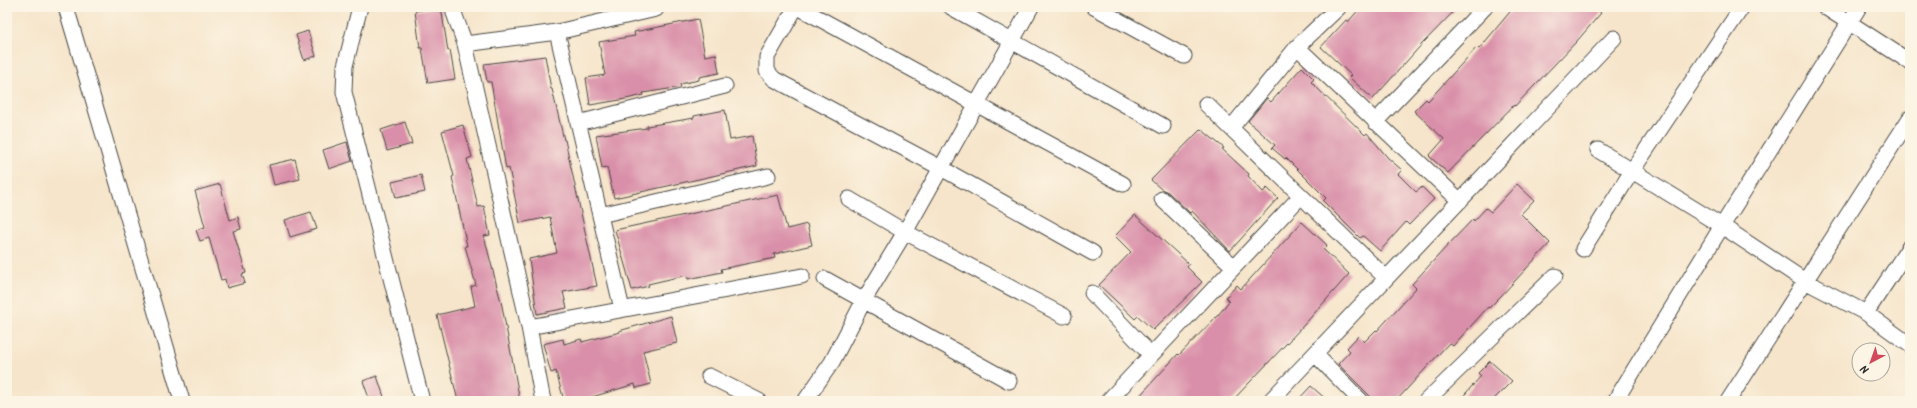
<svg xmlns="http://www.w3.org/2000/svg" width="1917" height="408" viewBox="0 0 1917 408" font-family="Kalam,sans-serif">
<rect width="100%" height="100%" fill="#fcf5e5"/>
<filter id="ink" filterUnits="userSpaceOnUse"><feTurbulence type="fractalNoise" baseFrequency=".025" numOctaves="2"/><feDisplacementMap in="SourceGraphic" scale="8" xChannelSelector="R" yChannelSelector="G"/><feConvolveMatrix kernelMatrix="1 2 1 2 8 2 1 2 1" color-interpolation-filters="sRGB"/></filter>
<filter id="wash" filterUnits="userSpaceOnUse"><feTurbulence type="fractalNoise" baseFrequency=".012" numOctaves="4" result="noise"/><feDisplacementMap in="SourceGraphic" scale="16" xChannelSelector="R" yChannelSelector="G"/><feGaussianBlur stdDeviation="0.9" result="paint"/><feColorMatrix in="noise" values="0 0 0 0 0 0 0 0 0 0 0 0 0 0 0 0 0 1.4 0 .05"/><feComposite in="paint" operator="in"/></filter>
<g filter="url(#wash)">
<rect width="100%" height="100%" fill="#f6e5cb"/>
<g id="blocks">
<path fill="#d98fa9" d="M441,7L448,51L450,50L455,79L428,83L422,48H420L415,11Z
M1361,7H1458L1423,43L1373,99L1349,77L1351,75L1321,47L1346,20L1348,22Z
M1514,7H1594L1601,13L1577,41L1515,106L1514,105L1448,173L1429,156L1444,139L1414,111L1426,99L1428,101L1477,47L1479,49Z
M698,19L705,56L716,54L719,73L699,77V80L680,84L681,87L643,93L644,95L626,99L590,105L586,78L605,75L599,42L635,36L634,32Z
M308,31L316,56L304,60L296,35Z
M545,56L551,89H552L564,140H565L597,286L563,292L567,308L537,314L529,259L557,253L550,217L520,223L509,168L506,169L503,152L491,82H487L484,64Z
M1302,67L1314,79L1311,82L1365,135L1367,133L1388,158L1402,170L1398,174L1416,192L1422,187L1434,199L1409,225L1406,222L1380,251L1363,236L1360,238L1323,201L1326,198L1286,158L1285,159L1272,148L1275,145L1248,121L1267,98L1271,102Z
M725,110L730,140L752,136L757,166L614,198L607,167L602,168L596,135L647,128V126L694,118V116Z
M405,122L412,144L387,151L381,130Z
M463,125L472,157L467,159L478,207L484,206L490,235L484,236L502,306L520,401H458L437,315L475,306L471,287L476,285L465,246H467L452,177L454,176L442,131Z
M1201,129L1224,148L1222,149L1249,174L1248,176L1263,192L1267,188L1278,198L1230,251L1192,211L1190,213L1168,192L1161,189L1151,180Z
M347,142L352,161L329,169L323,150Z
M295,159L300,179L274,185L269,165Z
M421,175L425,192L396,198L392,182Z
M220,184L230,220L238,217L241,229L233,231L246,273L242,274L245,283L227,288L225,279L221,280L209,238L200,241L196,230L205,227L195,191Z
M1517,184L1534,200L1521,214L1550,243L1501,296L1489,308L1488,307L1453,346L1449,343L1396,401H1375L1338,364L1350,351L1347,348L1358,336L1364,342L1376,330L1377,331L1416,288L1412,284L1449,244L1473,219L1474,221L1486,208L1491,212Z
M778,195L787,229L807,224L812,245L774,254L775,258L721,269L722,272L688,279L687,275L648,284L649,286L632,290L615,230Z
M311,212L317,229L290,237L285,220Z
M1135,215L1189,264L1187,267L1202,282L1153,330L1138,316L1135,319L1099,285L1131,252L1115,236Z
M1302,222L1327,245L1323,249L1349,274L1304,325L1232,401H1135L1178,354L1179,355L1219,314L1229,301L1226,297L1237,285L1241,289Z
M671,316L677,343L643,351L651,384L636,388L635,384L579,401H564L556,371L551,373L543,344L563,339L564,344L581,339L582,342L620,332L619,331Z
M1490,361L1512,381L1492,401H1459L1481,376L1478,373Z
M377,376L384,397L370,401L363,381Z
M1311,386L1328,401H1297Z"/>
</g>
</g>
<g filter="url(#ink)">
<use href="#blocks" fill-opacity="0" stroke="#494743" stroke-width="1"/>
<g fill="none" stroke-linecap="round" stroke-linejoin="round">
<defs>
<path id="street" d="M66,7L182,401
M360,7L345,66L344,92L422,401
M796,7L767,57V71L774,79L941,168L1093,253
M798,7L1123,184
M951,7L1163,126
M1094,7L1184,56
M1825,7L1910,62
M454,13L465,44L529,327L543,401
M557,32L622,309
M465,44L557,32L656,9
M1297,47L1460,201
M1206,104L1386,278
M1375,122L1485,7
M578,123L725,86
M1231,128L1297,47L1339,7
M1598,150L1722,226L1805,281L1866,313L1910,345
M849,199L905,232L1064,316
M1162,199L1234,267
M600,215L768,176
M1583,249L1632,171L1742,7
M825,279L1009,381
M1092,293L1151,355
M1866,313L1910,246
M529,327L802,276
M1315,354L1361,401
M709,376L759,401
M805,401L832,362L864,300L905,232L1031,7
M1108,401L1301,196
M1270,401L1614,38
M1426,401L1555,276
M1615,401L1722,226L1859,7
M1728,401L1910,118"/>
</defs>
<use href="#street" stroke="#494743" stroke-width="17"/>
<use href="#street" stroke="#fff" stroke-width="15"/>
</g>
</g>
<rect width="1917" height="408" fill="none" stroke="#fcf5e5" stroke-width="24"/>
<g transform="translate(1871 362) rotate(221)"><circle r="19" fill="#fcf5e5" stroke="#a8a49b"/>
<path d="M0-3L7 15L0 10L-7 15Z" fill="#d1495b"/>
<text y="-6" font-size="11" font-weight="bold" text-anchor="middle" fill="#2b2b2b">N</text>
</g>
</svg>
